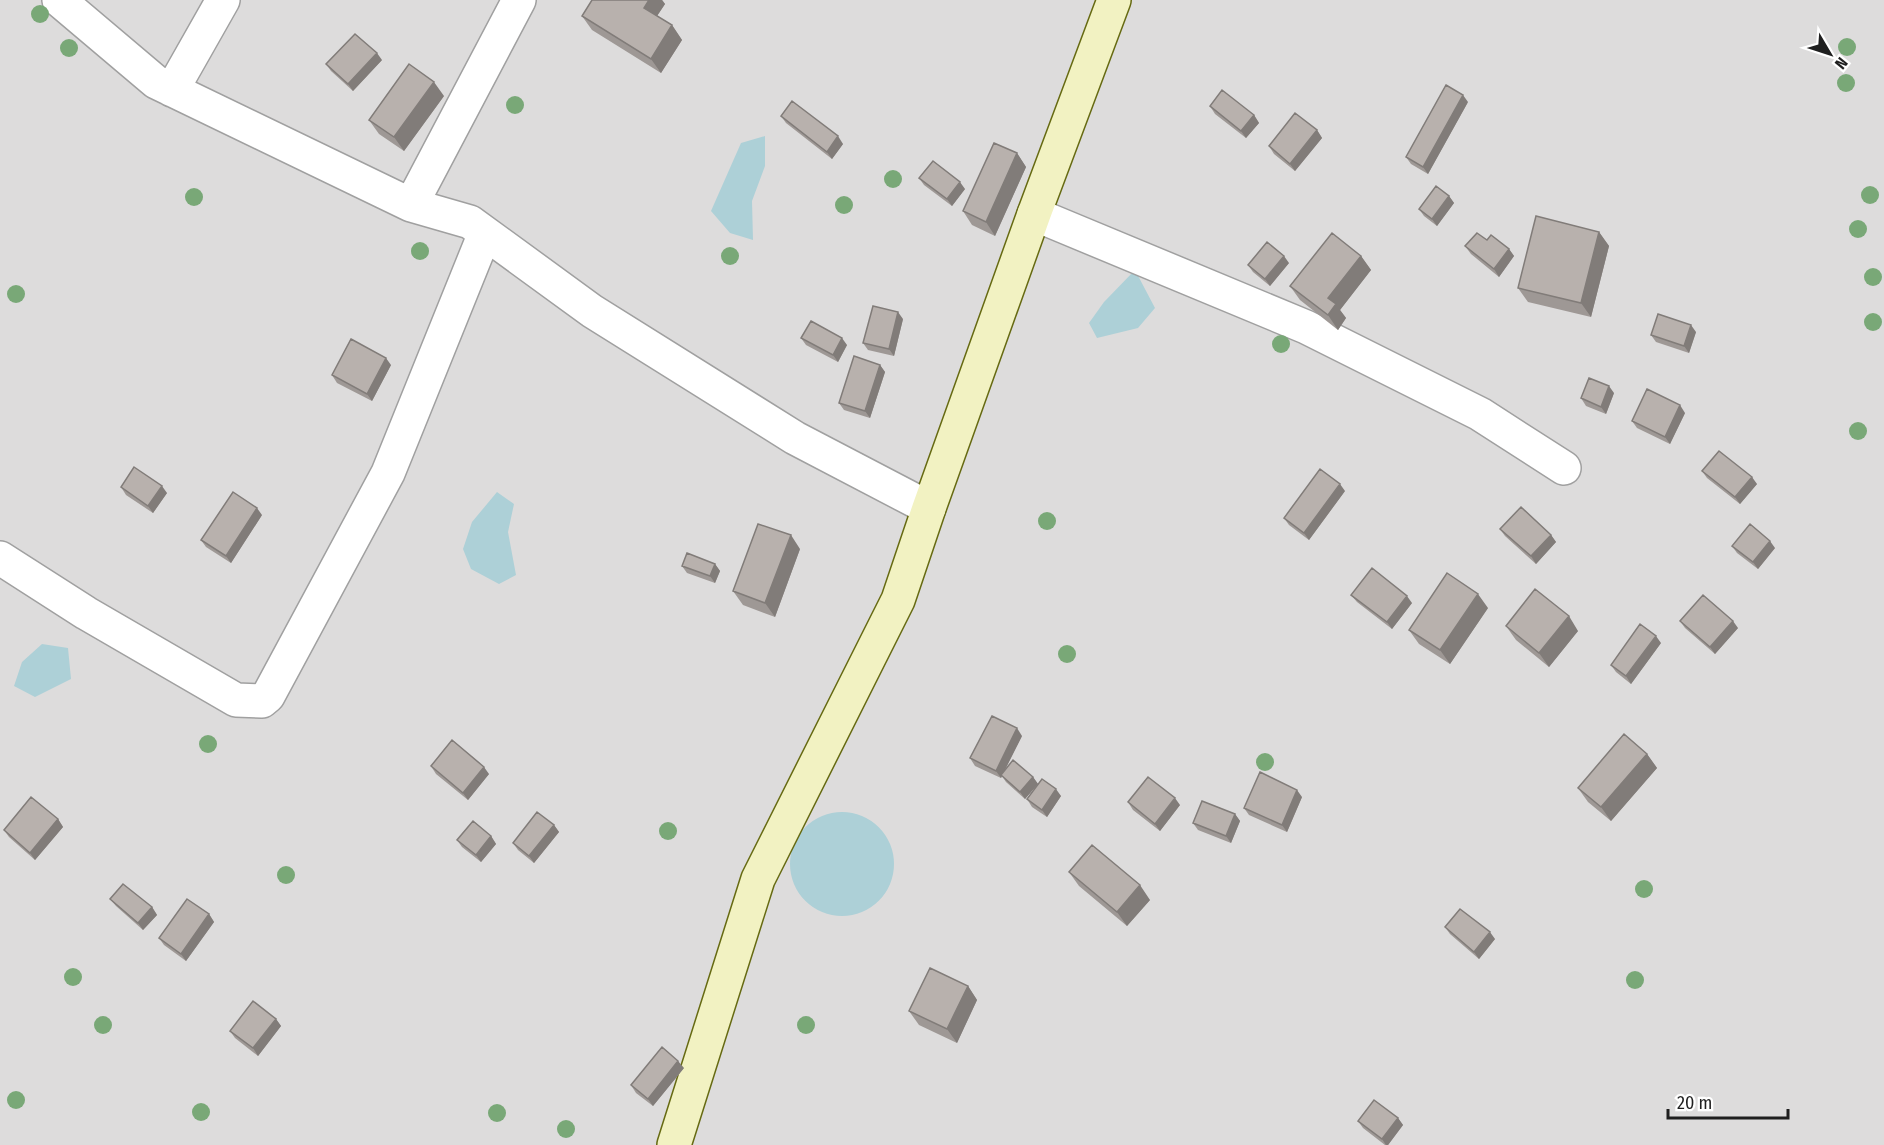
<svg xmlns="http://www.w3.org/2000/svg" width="1884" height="1145" viewBox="0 0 1884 1145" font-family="'Fira Sans Condensed',sans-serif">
<rect width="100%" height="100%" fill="#efece7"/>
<path fill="#dddcdc" d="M0,0H1884V1145H0Z"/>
<path fill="#add0d7" d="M765,136V166L752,201L753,240L730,233L711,211L741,143Z
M1135,270L1155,308L1138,328L1097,338L1089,323L1104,302Z
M497,492L514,504L508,532L516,575L499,584L471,569L463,549L472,522Z
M42,644L68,648L71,679L35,697L14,686L22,662Z
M790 864a52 52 0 1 1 104 0a52 52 0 1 1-104 0Z"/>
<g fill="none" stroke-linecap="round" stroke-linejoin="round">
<defs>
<path id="street" d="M59,0L156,82L411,205L470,222L592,311L795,438L929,508
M172,90L223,0
M411,205L519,0
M1034,214L1306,327L1480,414L1564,468
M0,558L86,613L236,700L262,701L268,696L388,473L485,233"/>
<path id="secondary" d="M674,1145L758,879L898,600L929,508L1034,214L1114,0"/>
</defs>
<use href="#street" stroke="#a0a0a0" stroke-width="36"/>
<use href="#secondary" stroke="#666a12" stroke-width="36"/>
<use href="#street" stroke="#fff" stroke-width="33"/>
<use href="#secondary" stroke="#f2f2c2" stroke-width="33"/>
</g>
<g fill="#79a877">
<circle cx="40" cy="14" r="9"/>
<circle cx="1847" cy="47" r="9"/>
<circle cx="69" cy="48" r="9"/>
<circle cx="1846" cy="83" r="9"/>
<circle cx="515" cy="105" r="9"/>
<circle cx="893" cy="179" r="9"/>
<circle cx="1870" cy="195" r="9"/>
<circle cx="194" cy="197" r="9"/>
<circle cx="844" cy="205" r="9"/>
<circle cx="1858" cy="229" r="9"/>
<circle cx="420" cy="251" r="9"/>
<circle cx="730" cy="256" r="9"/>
<circle cx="1873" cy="277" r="9"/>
<circle cx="16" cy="294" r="9"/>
<circle cx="1873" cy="322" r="9"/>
<circle cx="1281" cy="344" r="9"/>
<circle cx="1858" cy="431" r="9"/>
<circle cx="1047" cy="521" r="9"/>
<circle cx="1067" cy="654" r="9"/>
<circle cx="208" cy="744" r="9"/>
<circle cx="1265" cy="762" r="9"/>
<circle cx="668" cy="831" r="9"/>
<circle cx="286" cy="875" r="9"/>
<circle cx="1644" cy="889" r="9"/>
<circle cx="73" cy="977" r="9"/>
<circle cx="1635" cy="980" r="9"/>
<circle cx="103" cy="1025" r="9"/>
<circle cx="806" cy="1025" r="9"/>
<circle cx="16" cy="1100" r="9"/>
<circle cx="201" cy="1112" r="9"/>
<circle cx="497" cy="1113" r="9"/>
<circle cx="566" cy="1129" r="9"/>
</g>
<path fill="#9e9895" d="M592,0H662L665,4L657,16L672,25L682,40L661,73L592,30L582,16Z
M382,60L353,91L331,71L326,64Z
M444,96L404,151L379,134L369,120Z
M1468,102L1428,174L1411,164L1406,157Z
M1210,106L1254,115L1259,123L1246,138L1215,114Z
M781,116L843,144L832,159L786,123Z
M1317,130L1322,138L1295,171L1274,154L1269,146Z
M1017,153L1026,167L995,236L972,225L963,211Z
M919,178L965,189L952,206L924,185Z
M1449,196L1454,203L1437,226L1424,216L1419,209Z
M1599,232L1609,246L1591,317L1528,302L1518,288Z
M1487,240L1509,249L1514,256L1499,277L1471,254L1465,246Z
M1361,256L1371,270L1340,310L1346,318L1338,330L1300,300L1290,286Z
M1289,263L1270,286L1253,272L1248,265Z
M903,319L894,356L868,350L863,343Z
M1696,332L1689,353L1656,342L1651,335Z
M801,338L847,345L838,362L806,345Z
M391,365L372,401L337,383L332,375Z
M880,365L885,372L870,418L844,410L839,403Z
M1614,393L1606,414L1586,406L1581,398Z
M1685,413L1670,444L1637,428L1632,421Z
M1702,471L1757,484L1740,504L1707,478Z
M121,487L167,493L153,513L126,495Z
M1345,491L1309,540L1289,525L1284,518Z
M262,515L231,563L206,547L201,540Z
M1500,529L1551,535L1556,542L1536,564L1505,536Z
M1732,546L1775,548L1758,569L1737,553Z
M800,549L775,617L743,605L733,591Z
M715,564L720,571L715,583L687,573L682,566Z
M1351,595L1412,603L1392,629L1357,602Z
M1488,608L1450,664L1419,644L1409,630Z
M1680,621L1738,628L1715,654L1685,628Z
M1506,626L1578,631L1549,667L1516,640Z
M1661,643L1631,684L1616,672L1611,665Z
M1022,736L1004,771L1033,777L1038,784L1061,796L1047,817L1032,807L1027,799L1036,786L1025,799L1006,782L1002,776L1001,778L975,766L970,758Z
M1647,754L1657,768L1611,821L1588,802L1578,788Z
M431,766L489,774L468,800L436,774Z
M1302,797L1287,832L1249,815L1244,808Z
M1128,802L1180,805L1160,831L1133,810Z
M1235,814L1240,821L1231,843L1198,830L1193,823Z
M58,819L63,827L35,860L9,837L4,830Z
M554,825L559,832L534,863L518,850L513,843Z
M491,836L496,844L481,862L462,847L457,840Z
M1069,872L1150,900L1127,926L1079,886Z
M110,899L152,907L157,915L143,930L116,906Z
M209,914L214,922L186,961L164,945L159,938Z
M1445,927L1495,939L1479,959L1450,934Z
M968,986L977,1000L957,1043L919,1025L909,1011Z
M276,1019L281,1026L258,1056L235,1038L230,1031Z
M684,1068L653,1106L636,1093L631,1085Z
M1398,1118L1403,1125L1388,1145H1385L1363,1128L1358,1121Z"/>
<path fill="#817c79" d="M649,0H662L665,4L653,22L644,8Z
M672,25L682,40L661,73L651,59Z
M377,53L382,60L353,91L348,84Z
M434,82L444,96L404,151L394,137Z
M1463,95L1468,102L1428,174L1423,167Z
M1254,115L1259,123L1246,138L1241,131Z
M1317,130L1322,138L1295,171L1290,164Z
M838,136L843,144L832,159L827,152Z
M1017,153L1026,167L995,236L986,222Z
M960,182L965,189L952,206L947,199Z
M1449,196L1454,203L1437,226L1432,219Z
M1599,232L1609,246L1591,317L1581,303Z
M1509,249L1514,256L1499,277L1494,269Z
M1284,256L1289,263L1270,286L1265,279Z
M1361,256L1371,270L1340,310L1346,318L1338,330L1328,315V298Z
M898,312L903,319L894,356L889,349Z
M1691,325L1696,332L1689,353L1684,346Z
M842,338L847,345L838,362L833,355Z
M386,358L391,365L372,401L367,394Z
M880,365L885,372L870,418L865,411Z
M1609,386L1614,393L1606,414L1601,407Z
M1680,405L1685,413L1670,444L1665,437Z
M1752,477L1757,484L1740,504L1735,497Z
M1340,484L1345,491L1309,540L1304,533Z
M162,486L167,493L153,513L148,506Z
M257,508L262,515L231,563L226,556Z
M791,535L800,549L775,617L765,603Z
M1551,535L1556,542L1536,564L1531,556Z
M1770,541L1775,548L1758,569L1753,562Z
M715,564L720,571L715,583L710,576Z
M1478,594L1488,608L1450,664L1440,650Z
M1407,596L1412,603L1392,629L1387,622Z
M1569,616L1578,631L1549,667L1539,653Z
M1733,621L1738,628L1715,654L1710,647Z
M1656,636L1661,643L1631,684L1626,676Z
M1017,728L1022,736L1001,778L996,771Z
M1647,754L1657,768L1611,821L1601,807Z
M484,767L489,774L468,800L463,793Z
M1033,777L1038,784L1025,799L1020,792Z
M1056,789L1061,796L1047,817L1042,810Z
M1297,790L1302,797L1287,832L1282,825Z
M1175,798L1180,805L1160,831L1155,824Z
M1235,814L1240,821L1231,843L1226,836Z
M58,819L63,827L35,860L30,853Z
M554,825L559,832L534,863L529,856Z
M491,836L496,844L481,862L476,855Z
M1140,885L1150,900L1127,926L1117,912Z
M152,907L157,915L143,930L138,923Z
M209,914L214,922L186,961L181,954Z
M1490,932L1495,939L1479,959L1474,952Z
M968,986L977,1000L957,1043L947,1029Z
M276,1019L281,1026L258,1056L253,1048Z
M678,1061L684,1068L653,1106L648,1099Z
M1398,1118L1403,1125L1388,1145H1386L1382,1139Z"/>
<path fill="#b8b1ad" stroke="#817c79" stroke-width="1.5" d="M592,0H649L644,8L672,25L651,59L582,16Z
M355,34L377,53L348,84L326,64Z
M409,64L434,82L394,137L369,120Z
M1446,85L1463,95L1423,167L1406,157Z
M1222,90L1254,115L1241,131L1210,106Z
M792,101L838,136L827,152L781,116Z
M1295,113L1317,130L1290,164L1269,146Z
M994,143L1017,153L986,222L963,211Z
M933,161L960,182L947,199L919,178Z
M1436,186L1449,196L1432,219L1419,209Z
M1536,216L1599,232L1581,303L1518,288Z
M1332,233L1361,256L1328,298L1336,304L1328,315L1290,286Z
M1477,233L1487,240L1491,235L1509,249L1494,269L1465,246Z
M1267,242L1284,256L1265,279L1248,265Z
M873,306L898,312L889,349L863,343Z
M1658,314L1691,325L1684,346L1651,335Z
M811,321L842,338L833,355L801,338Z
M351,339L386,358L367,394L332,375Z
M854,356L880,365L865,411L839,403Z
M1589,378L1609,386L1601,407L1581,398Z
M1647,389L1680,405L1665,437L1632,421Z
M1719,451L1752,477L1735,497L1702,471Z
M134,467L162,486L148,506L121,487Z
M1320,469L1340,484L1304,533L1284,518Z
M233,492L257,508L226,556L201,540Z
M1521,507L1551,535L1531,556L1500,529Z
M758,524L791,535L765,603L733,591Z
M1750,524L1770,541L1753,562L1732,546Z
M687,553L715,564L710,576L682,566Z
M1372,568L1407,596L1387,622L1351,595Z
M1447,573L1478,594L1440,650L1409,630Z
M1535,589L1569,616L1539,653L1506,626Z
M1703,595L1733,621L1710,647L1680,621Z
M1640,624L1656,636L1626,676L1611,665Z
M992,716L1017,728L996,771L970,758Z
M1624,734L1647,754L1601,807L1578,788Z
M452,740L484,767L463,793L431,766Z
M1013,760L1033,777L1020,792L1001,775Z
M1260,772L1297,790L1282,825L1244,808Z
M1148,777L1175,798L1155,824L1128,802Z
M1042,779L1056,789L1042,810L1027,799Z
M31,797L58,819L30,853L4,830Z
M1202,801L1235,814L1226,836L1193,823Z
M537,812L554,825L529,856L513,843Z
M473,821L491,836L476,855L457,840Z
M1092,845L1140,885L1117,912L1069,872Z
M123,884L152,907L138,923L110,899Z
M187,899L209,914L181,954L159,938Z
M1460,909L1490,932L1474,952L1445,927Z
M930,968L968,986L947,1029L909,1011Z
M253,1001L276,1019L253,1048L230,1031Z
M662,1047L678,1061L648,1099L631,1085Z
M1374,1100L1398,1118L1382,1139L1358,1121Z"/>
<g transform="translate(1830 54) rotate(129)" stroke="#ffffff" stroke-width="4.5" paint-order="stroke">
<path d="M0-4.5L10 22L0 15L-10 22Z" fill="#1f1f1f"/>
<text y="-9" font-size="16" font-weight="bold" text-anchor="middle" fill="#1f1f1f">N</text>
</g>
<path d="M1668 1109v9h120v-9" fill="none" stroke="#1f1f1f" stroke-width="3"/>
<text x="1677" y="1109" font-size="18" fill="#1f1f1f" stroke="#ffffff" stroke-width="4.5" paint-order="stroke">20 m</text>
</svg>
